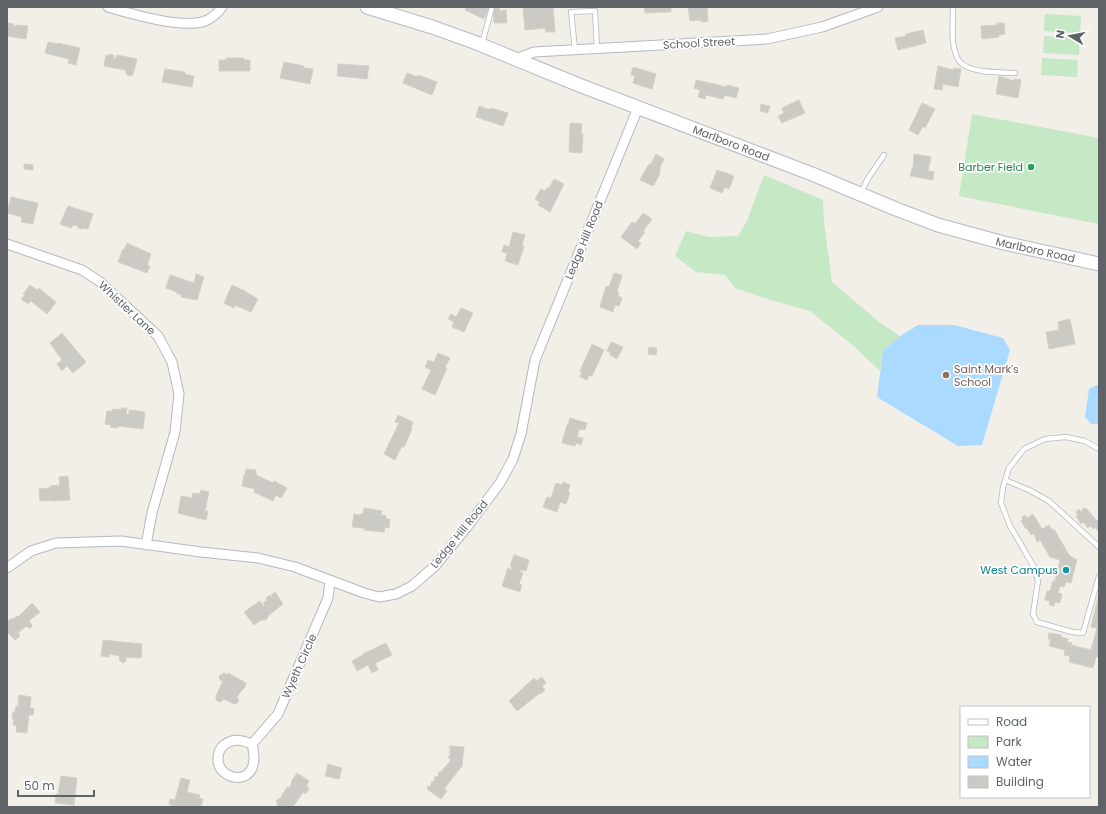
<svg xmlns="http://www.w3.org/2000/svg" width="1106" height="814" viewBox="0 0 1106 814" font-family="Poppins,sans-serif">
<rect width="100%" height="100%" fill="#f1efe8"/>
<path fill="#c5e8c5" d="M1045,14L1081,16L1080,33L1044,31Z
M1044,36L1080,38L1079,55L1043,53Z
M1042,58L1078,60L1077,77L1041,75Z
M972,114L1099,138V224L959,196Z
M764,175L823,200L824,223L832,282L879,322L900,336L883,351L880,371L855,347L810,311L774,301L735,288L725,275L696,272L675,256L686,231L709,237L738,236L747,221Z"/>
<path fill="#aadaff" d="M918,325H954L1003,338L1010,350L982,445L958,446L877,397L883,351L900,336Z
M1097,385H1099V424H1091L1085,417L1089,389Z"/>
<path fill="#cccac5" stroke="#d6d1c6" d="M466,7H489L484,19L465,10Z
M523,7H553L555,32H546L545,28L525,30Z
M644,7H671V12L645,13Z
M688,7H707L708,21L701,22V20L690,21Z
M493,8H499L500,11L506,10L507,23H494Z
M7,23L14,24L13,26H16V25L28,26L26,39L7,36Z
M997,23H1004L1005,34L999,35V37L982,39L981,26L997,25Z
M923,30L926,43L898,50L895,38L906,36V34Z
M48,42L58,44V43L80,48L76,65L68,63L69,59L45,53Z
M109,54L114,55V58H116L117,55L137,59L133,75L129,76L126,74V70L104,66L106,55L109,56Z
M226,58H244V60H250V71H219V60H226Z
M284,62L304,66L303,68L313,69L310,84L280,78Z
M338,64L369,66L367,79L337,76Z
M938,66L953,70L954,68L961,69L958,87L943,84L942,90L934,89Z
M633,67L656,74L652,89L633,83L635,76L631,75Z
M165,69L185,72V74L194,76L192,87L162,82Z
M407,73L417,77L418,75L437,82L432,95L403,83Z
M999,76L1014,81V79L1021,80L1018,98L996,94Z
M696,80L727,87V85L739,88L736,98L724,95L723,99L706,95L705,99L698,97L700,90L694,88Z
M799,100L805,113L782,123L778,116L784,113L782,108Z
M922,103L935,109L925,128L923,126L918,135L909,130Z
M761,104L770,106L768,113L760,111Z
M479,106L490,110L491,108L508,113L503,126L476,117Z
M570,123L582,124L581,134H583L582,153L569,152Z
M656,154L664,159L659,169H661L659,173L660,174L653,186L640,180L649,164L650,165Z
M914,154L931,157L928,171L934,172L933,180L910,176L912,168H913Z
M24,164L33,165V170L24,169Z
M717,170L734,176L729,189L725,187L722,193L710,188Z
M554,179L564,184L550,212L538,205L540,202L535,199L541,189L545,191L548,187L549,188Z
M11,197L38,203L33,224L21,222L22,217L7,213Z
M68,206L93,214L88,229L83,228L82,229L78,228V226L73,225L71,228L60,224Z
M643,213L652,219L643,231L645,232L638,241L641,243L637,249L621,237L632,222L635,224Z
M513,232L525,235L522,245L524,246L518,265L505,261L507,253L502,252L504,245L509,247Z
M127,243L151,254L147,265L150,266L147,273L118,262L123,249L124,250Z
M614,273L622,275L617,292L619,293L618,296L622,298L619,306L615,305L613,312L600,307L606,286L609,287Z
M196,274L204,277L197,300L181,297L182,295L176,293L177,292L166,288L170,275L194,283Z
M30,285L37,290L39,288L56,302L47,314L31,301L28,304L21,299L25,295L23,294Z
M232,285L242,290H244L246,292L258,299L251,312L235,305L234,308L224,303Z
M461,308L473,313L464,332L452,327L454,322L448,319L451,314L456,317Z
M1070,319L1075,344L1049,349L1046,332L1059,330L1058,322Z
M62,333L86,362L73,373L67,366L62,371L57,364L62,360L50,343Z
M611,342L623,347L617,359L610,355L611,353L607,351Z
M592,344L604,350L592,376L589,375L587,380L580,377L582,372L580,371Z
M649,347L657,348L656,355L648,354Z
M438,353L450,358L445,367L447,368L435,395L422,389L431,370L425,367L428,360L434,362Z
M121,408H127L126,414H129V410L145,412L143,429L118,426V428L110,427L111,425L105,424L107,411H112L113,409L121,410Z
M398,415L413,422L411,428L412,429L404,447L402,446L395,460L384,454L399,423L395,422Z
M570,418L587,423L585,430L579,429L577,437L583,438L581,445L576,443L575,446L562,443L567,425H568Z
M246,469L256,470V475L273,483L274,481L287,488L281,498L276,495L273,501L254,492L255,489L242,486L244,475H245Z
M68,476L70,500L51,501V500L40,501L39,489L50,488V486L60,485L59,477Z
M563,482L570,485L568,492L570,493L566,504L560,502L557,512L543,507L547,497L551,498L556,483L562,485Z
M201,490L209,492L205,511H208L206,520L178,513L181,496L192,498L193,493L200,494Z
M364,508L382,511L381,515L386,516V519H390L389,528L385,527L384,532L364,530V528L352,527L354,514L360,515V514H363Z
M1083,508L1085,509L1086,508L1097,521L1099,519V533L1095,527L1093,529L1090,526L1088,528L1083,522L1081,524L1076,516L1078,515L1076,512L1079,509L1081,512Z
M1033,514L1042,529L1049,525L1052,530L1054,529L1069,555L1077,560L1071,583L1066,582L1064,587L1060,586L1058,593L1062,594L1060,603L1055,602L1054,606L1049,605L1050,601L1045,600L1047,591H1050L1053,581H1055L1060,560L1050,557L1040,540L1037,542L1034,533L1031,535L1027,528L1026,529L1021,521L1023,520L1022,517L1025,515L1027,518Z
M514,555L529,560L526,571L521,570L520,572L523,573L519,584L522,585L520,592L502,586L508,568L511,570L512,567L510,566Z
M275,592L283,604L269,615L266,620H261L254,625L244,612L260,601L263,606L265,605L263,603L267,600L266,598L270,595L272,598L273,597L271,595Z
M1099,593V657H1096L1093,668L1069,662L1070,656L1064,655L1065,650L1049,646L1051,639H1048L1049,633L1061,635V637L1068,639L1067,642L1072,643L1071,645L1091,650L1097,628L1091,627Z
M32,603L40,612L29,621L32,625V627L29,628L26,626L18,633L20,636L15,640L7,632V622L12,618L13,619L17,616L18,617Z
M103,640L142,644L141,658L126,657V661L123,663L119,660L120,656L109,654V657L101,656Z
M386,643L392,655L375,663L378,670L372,673L368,665L357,671L352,661L363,655V654Z
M224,673L227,675L228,673L246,683L245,687L242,690L237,697L239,701L236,704H234L224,699L220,702L216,700V696L223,681L220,680L219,676Z
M542,677L546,683L542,686L545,690L541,694L540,693L517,711L509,701L534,678L536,681Z
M19,695L31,697L30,708L34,709L33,715H29L27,733L16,732L17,726L13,725L14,719H12L13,712H15L16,706H18Z
M450,746L464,747L462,766L444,789L447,791L441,799L427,789L428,786L430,787L432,781L433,782L435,780L434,779L436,776L438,777L439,775L438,774L440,771L441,772L450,761V758H448L451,753H449L451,748H449Z
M328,764L342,768L339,779L325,776Z
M297,773L309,781L306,786L309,788L306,794L303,792L293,807H276L278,804L276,802L278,799H280L287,787L289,788L292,783L291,782Z
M61,776L77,778L74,805L55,803L56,794H58Z
M181,778L190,780L187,792L200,795L199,798L203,799L201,807H171V805L169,804L170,799L175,800Z"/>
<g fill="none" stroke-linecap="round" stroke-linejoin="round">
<defs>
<path id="lane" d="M953,7C953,18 952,30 953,42C954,48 956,58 960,62C972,74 1000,72 1015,73
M482,44L492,7
M575,49L571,12L595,11L597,49
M861,193L867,180L884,155
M1099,449L1085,441L1066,437L1045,439L1024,449L1009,468L1003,487L1001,503L1010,526L1034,567L1038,581L1033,614L1037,622L1072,632L1083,633L1099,576
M1005,480L1029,490L1049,501L1099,547"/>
<path id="street" d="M108,7C131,14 183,29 205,21C211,19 219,12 222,7
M516,59L534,52L767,39L822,27L878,7
M7,244L82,270L99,281L158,336L172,362L179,394L175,432L152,513L146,545
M7,568L31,551L56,543L121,541L201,552L258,558L295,567L364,593L379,597L396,594L412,586L435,566L467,527L500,483L513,459L521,434L535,360L638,108
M252,744C264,790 217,782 218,759C218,753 219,749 224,745C233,738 242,740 252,744L278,714L328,598L330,581"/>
<g id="secondary">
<path id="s1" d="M367,7L432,27L474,42L579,85L812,174L896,209L938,225L1004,243L1099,264"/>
</g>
</defs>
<use href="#lane" stroke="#b5b8bc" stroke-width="6"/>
<use href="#street" stroke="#b5b8bc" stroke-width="11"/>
<use href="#secondary" stroke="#b6babf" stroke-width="15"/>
<use href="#lane" stroke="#fff" stroke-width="4.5"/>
<use href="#street" stroke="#fff" stroke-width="9"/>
<use href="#secondary" stroke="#fff" stroke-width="13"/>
</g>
<circle fill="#2e9e5b" stroke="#fff" stroke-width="1.5" cx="1031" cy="167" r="4"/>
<circle fill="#8d6e63" stroke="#fff" stroke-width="1.5" cx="946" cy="375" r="4"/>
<circle fill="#0f9aa8" stroke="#fff" stroke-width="1.5" cx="1066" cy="570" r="4"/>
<g text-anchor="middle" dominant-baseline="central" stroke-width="3.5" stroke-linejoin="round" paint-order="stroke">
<g font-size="11" fill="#5f6368" stroke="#fff">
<text transform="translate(699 43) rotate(-3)">School Street</text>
<text stroke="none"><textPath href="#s1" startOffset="389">Marlboro Road</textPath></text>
<text transform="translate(584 240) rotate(-68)">Ledge Hill Road</text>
<text stroke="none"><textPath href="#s1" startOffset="712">Marlboro Road</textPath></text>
<text transform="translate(127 308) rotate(43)">Whistler Lane</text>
<text transform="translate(459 534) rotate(-51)">Ledge Hill Road</text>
<text transform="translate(299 666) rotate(-66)">Wyeth Circle</text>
</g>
<g font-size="11" fill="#27864d" stroke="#fff" text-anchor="end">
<text x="1023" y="167">Barber Field</text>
</g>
<g font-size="11" fill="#785e54" stroke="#fff" text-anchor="start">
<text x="954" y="369">Saint Mark's<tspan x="954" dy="13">School</tspan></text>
</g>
<g font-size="11" fill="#0d838f" stroke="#fff" text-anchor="end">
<text x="1058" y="570">West Campus</text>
</g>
</g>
<rect width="1106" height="814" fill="none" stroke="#5f6368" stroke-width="16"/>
<rect x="960" y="706" width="130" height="92" fill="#ffffff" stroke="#bfc1c3"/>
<rect x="968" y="719" width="20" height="6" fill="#ffffff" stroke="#bfc1c3"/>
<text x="996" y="726" font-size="12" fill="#5f6368">Road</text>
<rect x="968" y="736" width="20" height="12" fill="#c5e8c5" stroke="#bfc1c3"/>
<text x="996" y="746" font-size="12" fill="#5f6368">Park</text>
<rect x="968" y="756" width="20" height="12" fill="#aadaff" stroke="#bfc1c3"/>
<text x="996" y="766" font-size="12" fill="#5f6368">Water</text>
<rect x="968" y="776" width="20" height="12" fill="#cccac5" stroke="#bfc1c3"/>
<text x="996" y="786" font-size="12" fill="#5f6368">Building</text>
<g transform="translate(1070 36) rotate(280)" stroke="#ffffff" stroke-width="3" paint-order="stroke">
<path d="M0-3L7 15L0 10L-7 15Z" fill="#5f6368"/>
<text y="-6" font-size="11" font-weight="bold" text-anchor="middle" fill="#5f6368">N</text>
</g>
<path d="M18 790v6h76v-6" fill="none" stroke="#5f6368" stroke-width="2"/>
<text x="24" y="790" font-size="12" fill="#5f6368" stroke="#ffffff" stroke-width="3" paint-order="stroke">50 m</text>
</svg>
